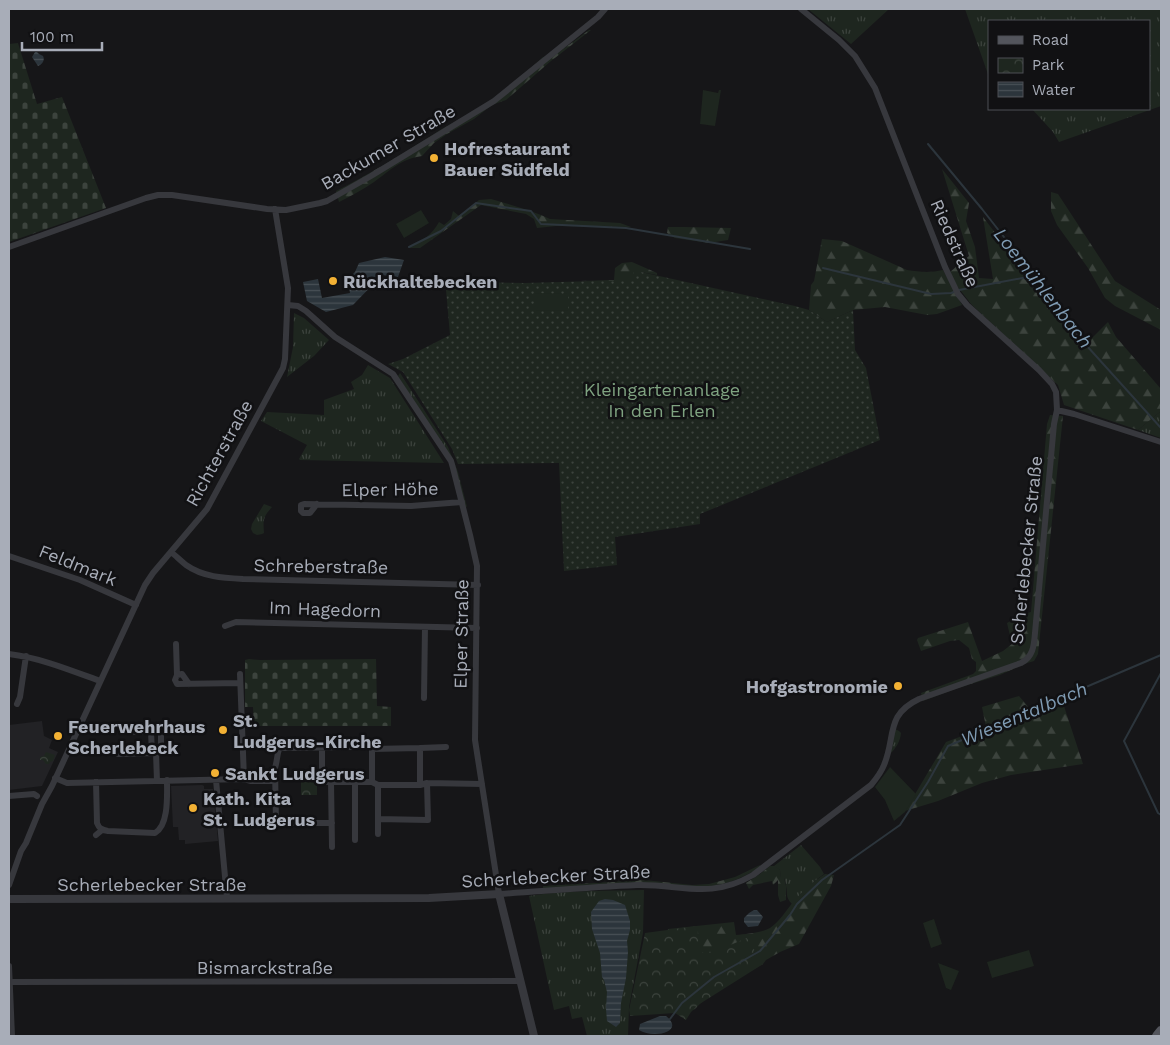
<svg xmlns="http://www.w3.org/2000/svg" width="1170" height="1045" viewBox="0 0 1170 1045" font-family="'Work Sans',sans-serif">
<defs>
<pattern id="grass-tufts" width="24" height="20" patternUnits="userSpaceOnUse" patternTransform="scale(1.25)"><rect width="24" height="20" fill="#1e261f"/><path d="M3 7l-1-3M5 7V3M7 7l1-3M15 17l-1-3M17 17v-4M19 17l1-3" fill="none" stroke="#3c433d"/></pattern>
<pattern id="forest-firs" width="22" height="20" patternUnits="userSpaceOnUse" patternTransform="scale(1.25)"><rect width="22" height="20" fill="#1e261f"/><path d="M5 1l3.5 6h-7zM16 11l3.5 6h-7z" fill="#3c433d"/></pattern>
<pattern id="cemetery-stones" width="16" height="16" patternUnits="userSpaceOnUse" patternTransform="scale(1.25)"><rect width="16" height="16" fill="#1e261f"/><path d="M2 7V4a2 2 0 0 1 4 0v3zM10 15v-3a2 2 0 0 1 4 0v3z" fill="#3c433d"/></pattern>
<pattern id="park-crowns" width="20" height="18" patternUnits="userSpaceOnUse" patternTransform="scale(1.25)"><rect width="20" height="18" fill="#1e261f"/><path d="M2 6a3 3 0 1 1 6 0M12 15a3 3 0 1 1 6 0" fill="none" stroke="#3c433d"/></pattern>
<pattern id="garden-dots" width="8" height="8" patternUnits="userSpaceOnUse" patternTransform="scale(1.25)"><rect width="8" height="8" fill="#1e261f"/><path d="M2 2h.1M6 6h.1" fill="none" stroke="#3c433d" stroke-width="1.8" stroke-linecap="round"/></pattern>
<pattern id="water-rules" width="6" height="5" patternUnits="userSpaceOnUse" patternTransform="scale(1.25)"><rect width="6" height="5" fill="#2c353c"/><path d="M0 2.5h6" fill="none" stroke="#485056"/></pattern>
</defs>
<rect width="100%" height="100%" fill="#161618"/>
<path fill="#222225" d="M42,721L44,736L52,740L49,748L58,752L42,786L9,790V725Z
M202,785L204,786V789H213L218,841L185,844V840H179L178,827H173L171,786Z"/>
<path fill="url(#grass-tufts)" d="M808,9H889L851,44Z
M965,9H1161V106L1059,142L1053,132L1032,109H1149V21H989V77Z
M294,313L304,318L329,340L314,356L287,377L293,347Z
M368,365L390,378L444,463L300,460L299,459L307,445L261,421L267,412L324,415V400L354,389L351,382L362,375Z
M400,373L448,447L458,472L467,507L465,506L455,466L398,376Z
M1161,411V438L1138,430Z
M264,504L272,507C263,517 263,520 264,533L262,534L257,535L253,533L251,529L252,524Z
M895,729L899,731L901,733C900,742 896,748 890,754Z
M801,845L820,867L824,874L816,880L792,904C785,897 788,894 786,886C786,883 785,881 784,878L781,879L780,870L774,866Z
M644,890L643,933L629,1007L628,1036H587L582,1017L572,1019L569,1006L554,1010L529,896C567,890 606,891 644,890Z"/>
<path fill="url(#forest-firs)" d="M589,30H591L551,61L506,100L492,105L474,119L447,134L434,143L422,156C400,159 391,170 374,182C362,190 351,196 339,202L336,191C370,174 402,154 434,134C450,123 468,116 484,105C505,90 524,74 543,57L551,58Z
M942,169L969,203L966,221L975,247L979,278L993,279L983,217L1083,347L1108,322L1116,337L1161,389V411L1138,430L1064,405L1058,385L972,305L957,286L950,272L969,256Z
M1051,192L1058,194L1115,281L1161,310V330L1115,306L1105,298L1088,268L1057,225L1051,211Z
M491,199C511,205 531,210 550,219L620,223L631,227L556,226L537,228L534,219L526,214L481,205L420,248H409C421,242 433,234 439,222L444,225L451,219L453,211L459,216L479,200Z
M668,227H684L731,228L728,240L709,243L675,238L667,233Z
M822,239L842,241L907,270C919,272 931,273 943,270L962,305L937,314L927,315L885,307L853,310L827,322L809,310L811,285L814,281Z
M632,262L657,273V275L641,272L628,283L580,281L614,280L615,268L622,263Z
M1050,415L1063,416L1038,654L1034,661L1024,664L1000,675L955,689L923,701L921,693L973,674L976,671V662L972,659L969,648L959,640L950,641L921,651L917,640L918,638L968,622L982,661L1003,651L1012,644L1007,623L1021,615L1031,612L1047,424Z
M1019,696L1031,710L1061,697L1083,764L1011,775L982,783L938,801L905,811L946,742L986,727L982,707Z
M760,865V867C744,878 731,882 712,887L543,889V886L644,880L692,885L709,884L735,877Z
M770,866H775L780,870L781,878H784L786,886V900L780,902L778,895V880L773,885L772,881L753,885L749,889L746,883L760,874Z
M825,874L834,875L831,886L799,944L780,952L766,960L763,964L751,971L717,986L694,1010L659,1008L668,929L734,922L736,935C746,934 761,933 770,928C779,922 786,911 793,902C802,891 814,881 825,874Z"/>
<path fill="url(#cemetery-stones)" d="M18,43L37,104L62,97L106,208L9,242V44Z
M249,659L260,660L376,659L377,706L391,707V726H254L253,707H245V660Z"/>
<path fill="url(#park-crowns)" d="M46,752L55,755L53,761L50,762L49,764H46L43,760H40V757L44,756Z
M301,782H317V795H301Z
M697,926L700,953L716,951L747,938L763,964L698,1005L691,1012L686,1020L675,1013L630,1016L629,1010L645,933Z"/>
<path fill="url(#garden-dots)" d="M634,272H641L795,306L809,310L827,322L853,310L855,350L866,368L880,440L700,514V524L615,537L617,565L564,571L559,463L458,464L452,449L403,372L388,364L403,359L450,335L446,290L471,282L525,283L630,280Z"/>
<path fill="#1e261f" d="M703,90L718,93L719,90H721L715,126L700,124Z
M421,210L429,223L404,238L396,224Z
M535,293L568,294V311L535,310Z
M890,767L916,794L905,812L894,821L885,800L875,787Z
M934,919L942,944L931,948L923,923Z
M1029,950L1034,966L992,978L987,962Z
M938,963L959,971L951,990L946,988Z"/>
<path fill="url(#water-rules)" d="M35,52H37L39,54L43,56C45,60 43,64 38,66L32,57Z
M385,257L404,260L398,277L382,275L353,305L326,312L307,301L303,282L318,279L322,298L350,293L347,275L351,276L355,272L359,263Z
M605,899L613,900L625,905L630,921V930L627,941L628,952L626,978L621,1003L620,1023L616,1027L607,1021L606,1009L607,992L604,980L602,977L600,953L592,929L591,912L599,901Z
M754,910H757L763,917L758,926L748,927L744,922V918L749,913Z
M660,1016H666C686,1032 653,1039 639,1030L640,1024Z"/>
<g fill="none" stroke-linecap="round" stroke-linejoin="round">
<path stroke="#2c353c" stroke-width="2" d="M928,144L982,209L1011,246L1059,315L1161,428
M409,247L441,231L476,203L531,211L541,224L626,228L750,249
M823,268L931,294L951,293L954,292
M959,290L1033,276
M1161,673L1124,741L1158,813L1161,815
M670,1019L682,1003L714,977L760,951L790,915L797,904L822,880L900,825L928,782L948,746L1161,655"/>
<path stroke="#37383d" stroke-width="6" d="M9,247L146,198L158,195H172L267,209L286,210L320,203L327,201L371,176L494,101L598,17L605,9
M288,305L298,306L306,311L335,337L393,374L451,461L453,468L470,535L477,566L475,740L499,894C545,891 591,887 637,885C682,884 709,900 753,875L871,785C876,779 881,773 884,765C896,737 885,715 919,699L1021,663C1033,657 1034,646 1035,633L1054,424L1057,410L1056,392L1052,384L1039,370L967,305L958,294L945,267L875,88L855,56L839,40L801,9
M1057,410L1074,414L1161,442
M317,504L310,513H303L301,511V505L304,504L411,506L462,502
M171,552C176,556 181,561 186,565C203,577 223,578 243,579L478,585
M9,556L80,580L136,605
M225,626L236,622L477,628
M176,644L177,675L175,680L177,684L240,683
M9,654C41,658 70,670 100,681
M240,674L244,779
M177,675L182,674L189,684
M424,698L425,627
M17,704L20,697L26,656
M123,732L169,731
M151,732L152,753
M322,748V782H372L378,785H420L427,783L482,784
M420,748L446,747
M118,754L156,753
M55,778L67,783L244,779L251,781H275
M216,780L227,898
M157,781L156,753L161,751V732
M96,782L97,823C99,828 101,830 108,831L155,833C169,825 167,795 167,780
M331,782L332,847
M372,782V749L420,748V785
M9,796L34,794L37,796
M378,819L428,820L427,783
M332,823H276L275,768C277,762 277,755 279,749L282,748L353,747
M378,834V785
M96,835L102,830
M355,840V782
M9,885L21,851L26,843L42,804L52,786L145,585L153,573L207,509L283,368L285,359L288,288L275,209
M9,966L12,1036
M10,982L520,981"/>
<path stroke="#37383d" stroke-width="8" d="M9,899L429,898L499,894L534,1036"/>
<path stroke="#53555c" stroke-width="10" d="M1157,1036L1161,1031"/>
</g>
<g fill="#f2b134" stroke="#111113" stroke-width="2">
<circle cx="434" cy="158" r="5"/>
<circle cx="333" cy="281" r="5"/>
<circle cx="898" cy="686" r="5"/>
<circle cx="223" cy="730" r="5"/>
<circle cx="58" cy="736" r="5"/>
<circle cx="215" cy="773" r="5"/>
<circle cx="193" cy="808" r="5"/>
</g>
<g text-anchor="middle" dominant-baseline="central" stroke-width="5" stroke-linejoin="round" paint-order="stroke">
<g font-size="18" fill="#a8adb8" stroke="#111113">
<text transform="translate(388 147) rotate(-30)">Backumer Straße</text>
<text transform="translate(955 243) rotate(66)">Riedstraße</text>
<text transform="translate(219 453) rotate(-61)">Richterstraße</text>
<text transform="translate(390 489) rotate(-1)">Elper Höhe</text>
<text transform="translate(1026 550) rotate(-84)">Scherlebecker Straße</text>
<text transform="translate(78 565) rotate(22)">Feldmark</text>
<text transform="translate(321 566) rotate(1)">Schreberstraße</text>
<text transform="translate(325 609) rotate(2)">Im Hagedorn</text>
<text transform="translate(461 634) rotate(-89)">Elper Straße</text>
<text transform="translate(556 876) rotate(-3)">Scherlebecker Straße</text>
<text x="152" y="884">Scherlebecker Straße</text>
<text x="265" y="967">Bismarckstraße</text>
</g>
<g font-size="18" font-weight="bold" fill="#a8adb8" stroke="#111113" text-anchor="start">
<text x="444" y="148">Hofrestaurant<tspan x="444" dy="21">Bauer Südfeld</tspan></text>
<text x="343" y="281">Rückhaltebecken</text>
<text x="888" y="686" text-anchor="end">Hofgastronomie</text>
<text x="233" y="720">St.<tspan x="233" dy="21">Ludgerus-Kirche</tspan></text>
<text x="68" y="726">Feuerwehrhaus<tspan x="68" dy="21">Scherlebeck</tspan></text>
<text x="225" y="773">Sankt Ludgerus</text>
<text x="203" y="798">Kath. Kita<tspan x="203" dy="21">St. Ludgerus</tspan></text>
</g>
<g font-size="18" fill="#7fa381" stroke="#111113">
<text x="662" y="389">Kleingartenanlage<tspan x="662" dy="21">In den Erlen</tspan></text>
</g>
<g font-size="19" font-style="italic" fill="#7f9bb3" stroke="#111113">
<text transform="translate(1043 288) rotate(52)">Loemühlenbach</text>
<text transform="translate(1024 714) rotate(-23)">Wiesentalbach</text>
</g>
</g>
<rect width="1170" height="1045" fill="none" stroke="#a8adb8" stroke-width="20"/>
<rect x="988" y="20" width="162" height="90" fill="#111113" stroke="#4d4f55"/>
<rect x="998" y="36" width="25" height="8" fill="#53555c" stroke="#4d4f55"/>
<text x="1032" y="45" font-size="15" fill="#a8adb8">Road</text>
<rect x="998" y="58" width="25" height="15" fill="url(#park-crowns)" stroke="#4d4f55"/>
<text x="1032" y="70" font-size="15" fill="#a8adb8">Park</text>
<rect x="998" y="82" width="25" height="15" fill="url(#water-rules)" stroke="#4d4f55"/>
<text x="1032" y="95" font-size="15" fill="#a8adb8">Water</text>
<path d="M22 42v8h80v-8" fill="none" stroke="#a8adb8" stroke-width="2.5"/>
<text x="30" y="42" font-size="15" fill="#a8adb8" stroke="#111113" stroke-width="4" paint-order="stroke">100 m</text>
</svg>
